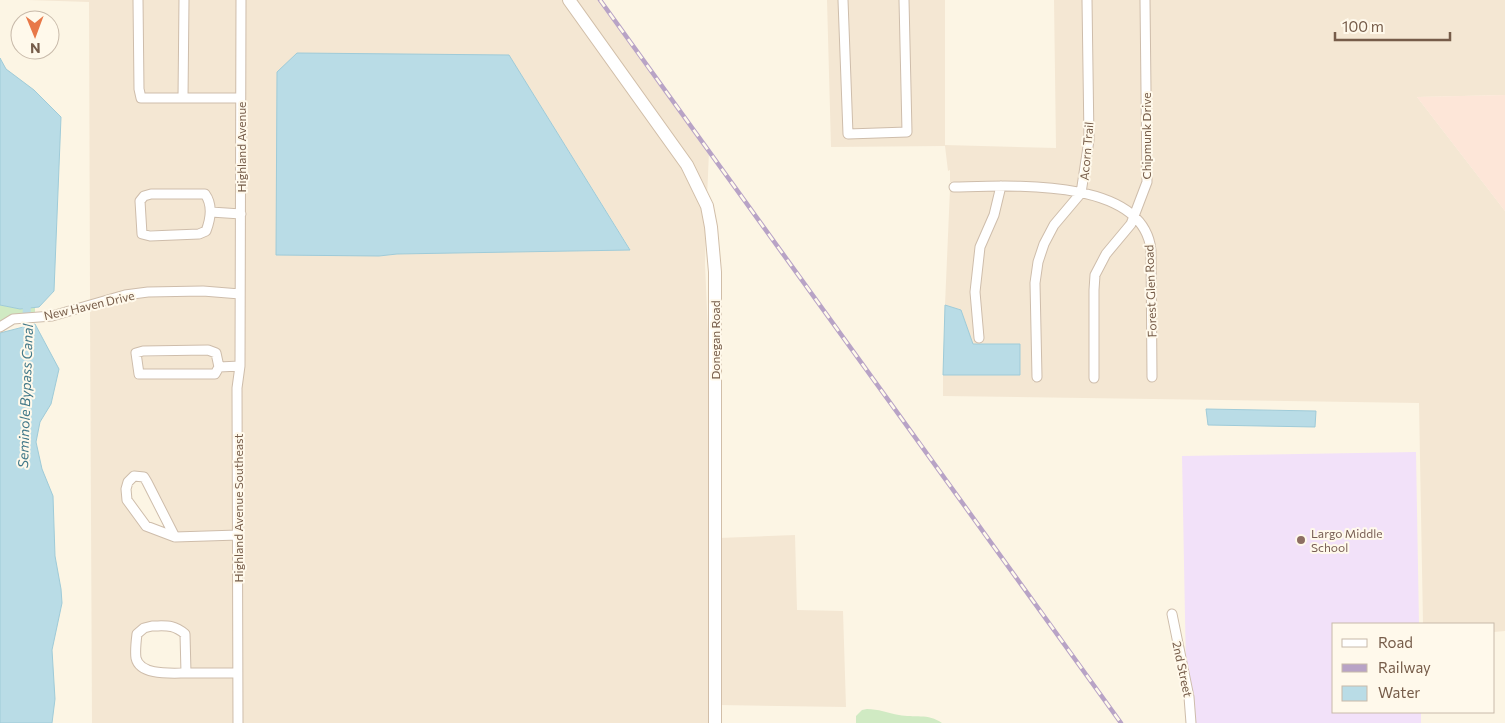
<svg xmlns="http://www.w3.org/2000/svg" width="1505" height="723" viewBox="0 0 1505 723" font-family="Commissioner,sans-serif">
<rect width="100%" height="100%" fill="#fcf5e4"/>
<path fill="#f4e7d3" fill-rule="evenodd" d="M28,0H134L141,102L236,103L237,210L215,208L213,198L205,189L150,190L143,192L137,202L138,235L141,239L150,240L200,239L207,235L214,217L237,219L236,289L203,286L148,288L125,291L90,300L89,2Z
M142,0H180L179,94L144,93Z
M188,0H237L236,94H187Z
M245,0H564L667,143L695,188L706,223L705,264L711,402V723H242L241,389L243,370L245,210ZM509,55L630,249L397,254L379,256Z
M574,0H598L709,152L707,198Z
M827,0H839L844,134L848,138L907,137L911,132L908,0H945V145L1056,148L1054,0H1083L1085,140L1078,188L1031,182H950V170L948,171L945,146L831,147Z
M847,0H900L903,128L851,129Z
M1091,0H1141L1143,181L1133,209L1110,196L1086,190L1093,140Z
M1149,0H1505V95L1417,97L1505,211V631L1494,632V624H1423L1419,403L943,396V375H1020L984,345L973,344L961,310L945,305L950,189V191L997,190L990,213L976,245L973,268L971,292L976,342L984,341L979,292L983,248L998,216L1005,190L1030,191L1073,196L1059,213L1046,231L1037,250L1034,261L1031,294L1033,382L1041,381L1039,295L1042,263L1048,246L1057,228L1083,198L1108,205L1130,218L1098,258L1091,274L1090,290V382H1098L1099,276L1109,257L1136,224L1140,230L1147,250L1148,381H1156L1155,249L1150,231L1139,215L1148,190Z
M152,198H203L206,202L207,212L203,228L199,230H145L144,203L147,200Z
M203,295L236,298V362H222L220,352L143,347L135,375L139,379H215L221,371L235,370L234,531L177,533L147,474L135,472L124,481L145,530L172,541L174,543L176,541L234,540V668L190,669L187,631L179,624L172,622H151L142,625L132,660L138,670L150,676L233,677L234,723H92L90,309L126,300L149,297Z
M207,355L213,357L215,366L213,370H142L140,357Z
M795,535L797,610L843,611L846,707L719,705V538Z"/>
<path fill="#fde6d8" d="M1505,95V211L1417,97Z"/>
<path fill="#f2e1f9" d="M1416,452L1419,624H1334V712H1421V723H1187L1182,456Z"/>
<path fill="#d0eac3" d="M0,305L20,309L35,307V313L13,315L0,322Z
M867,709C878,709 888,713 899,715C914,718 928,713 942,723H856V716L862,710Z"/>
<path fill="#b9dce6" stroke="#9fcbd8" d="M297,53L509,55L630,250L397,254L379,256L276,255L277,72Z
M0,58L6,69L34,90L61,117L54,291L39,307L20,309L0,305Z
M945,305L961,310L973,344H1020V375H943Z
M35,324L59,369L51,404L40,422L36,442L42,469L53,496L55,556L61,589L62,603L52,650L55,699L52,723H0V333Z
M1206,409L1316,411L1315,427L1208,425Z"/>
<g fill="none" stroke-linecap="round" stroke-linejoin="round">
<path stroke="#b9dce6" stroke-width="8" d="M26,336L27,300"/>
<defs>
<path id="street" d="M138,0L139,89L141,98H240
M843,0L848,134L907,132L904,0
M183,98L184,0
M954,187C1007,186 1143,176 1151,250L1152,377
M151,194H205C213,205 211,218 206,231L199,234L150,236L142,234L140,201L144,196Z
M211,212L241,214
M0,327L13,319L52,316L125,295L148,292L203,291L240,294
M979,338L975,292L980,247L994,215L1001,186
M219,367L216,353L208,350L143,351L136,353L139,374H215L219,367L240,366
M1037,377L1035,283L1038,262L1044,244L1054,225L1081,193L1089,140L1087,0
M1094,378V290L1095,275L1106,254L1131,224L1147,182L1145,0
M175,537L147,482L144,477L134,476L128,482L126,489L127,500L146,526L175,537L238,535
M1172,614L1189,697L1191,723
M152,626C166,626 173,624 185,634L186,673C172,673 140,676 136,658C135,651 136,642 137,634L144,628Z
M186,673H237
M238,723L237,388L240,366L241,0"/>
<path id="secondary" d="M569,0L687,165L707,206L711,227L715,272V723"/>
</defs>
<use href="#street" stroke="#cebdab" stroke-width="11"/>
<use href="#secondary" stroke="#d1bea8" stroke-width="14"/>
<use href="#street" stroke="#fff" stroke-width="9"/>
<use href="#secondary" stroke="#fff" stroke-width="12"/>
<defs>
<path id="rail" d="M600,0L1121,723"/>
</defs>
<use href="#rail" stroke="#b8a3c6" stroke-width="4.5"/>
<use href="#rail" stroke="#fff9eb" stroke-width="2.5" stroke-dasharray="8" stroke-linecap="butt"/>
</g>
<circle fill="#8d6e63" stroke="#fff9eb" stroke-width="2" cx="1301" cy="540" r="5"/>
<g text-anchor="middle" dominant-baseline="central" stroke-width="4" stroke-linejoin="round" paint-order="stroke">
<g font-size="12" fill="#765c49" stroke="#fff9eb">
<text transform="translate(1146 136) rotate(-90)">Chipmunk Drive</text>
<text transform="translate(241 147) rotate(-90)">Highland Avenue</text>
<text transform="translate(1086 151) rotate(-85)">Acorn Trail</text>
<text transform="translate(1150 291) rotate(-92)">Forest Glen Road</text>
<text transform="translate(89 305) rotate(-13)">New Haven Drive</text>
<text transform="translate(715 340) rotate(-90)">Donegan Road</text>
<text transform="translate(238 508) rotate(-90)">Highland Avenue Southeast</text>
<text transform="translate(1183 669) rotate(78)">2nd Street</text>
</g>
<g font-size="12" fill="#785e54" stroke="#fff9eb" text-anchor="start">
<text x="1311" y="533">Largo Middle<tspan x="1311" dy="14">School</tspan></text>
</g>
<g font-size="14" font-style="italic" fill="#437989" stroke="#fff9eb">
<text transform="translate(25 396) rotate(-88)">Seminole Bypass Canal</text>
</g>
</g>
<rect x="1332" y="623" width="162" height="90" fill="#fff9eb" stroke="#c8baaa"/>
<rect x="1342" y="639" width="25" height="8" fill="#ffffff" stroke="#c8baaa"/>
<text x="1378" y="648" font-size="15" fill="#765c49">Road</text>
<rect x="1342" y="664" width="25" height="8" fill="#b8a3c6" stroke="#c8baaa"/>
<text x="1378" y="673" font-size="15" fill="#765c49">Railway</text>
<rect x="1342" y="686" width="25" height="15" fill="#b9dce6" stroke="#c8baaa"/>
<text x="1378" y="698" font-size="15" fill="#765c49">Water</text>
<g transform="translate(35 35) rotate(179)"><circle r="24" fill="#fff9eb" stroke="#c8baaa"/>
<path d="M0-4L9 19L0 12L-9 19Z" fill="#e87848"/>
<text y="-8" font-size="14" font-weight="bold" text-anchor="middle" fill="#765c49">N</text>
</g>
<path d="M1335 32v8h115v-8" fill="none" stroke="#765c49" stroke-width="2.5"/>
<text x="1342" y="32" font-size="15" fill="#765c49" stroke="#fff9eb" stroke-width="4" paint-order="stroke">100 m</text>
</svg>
